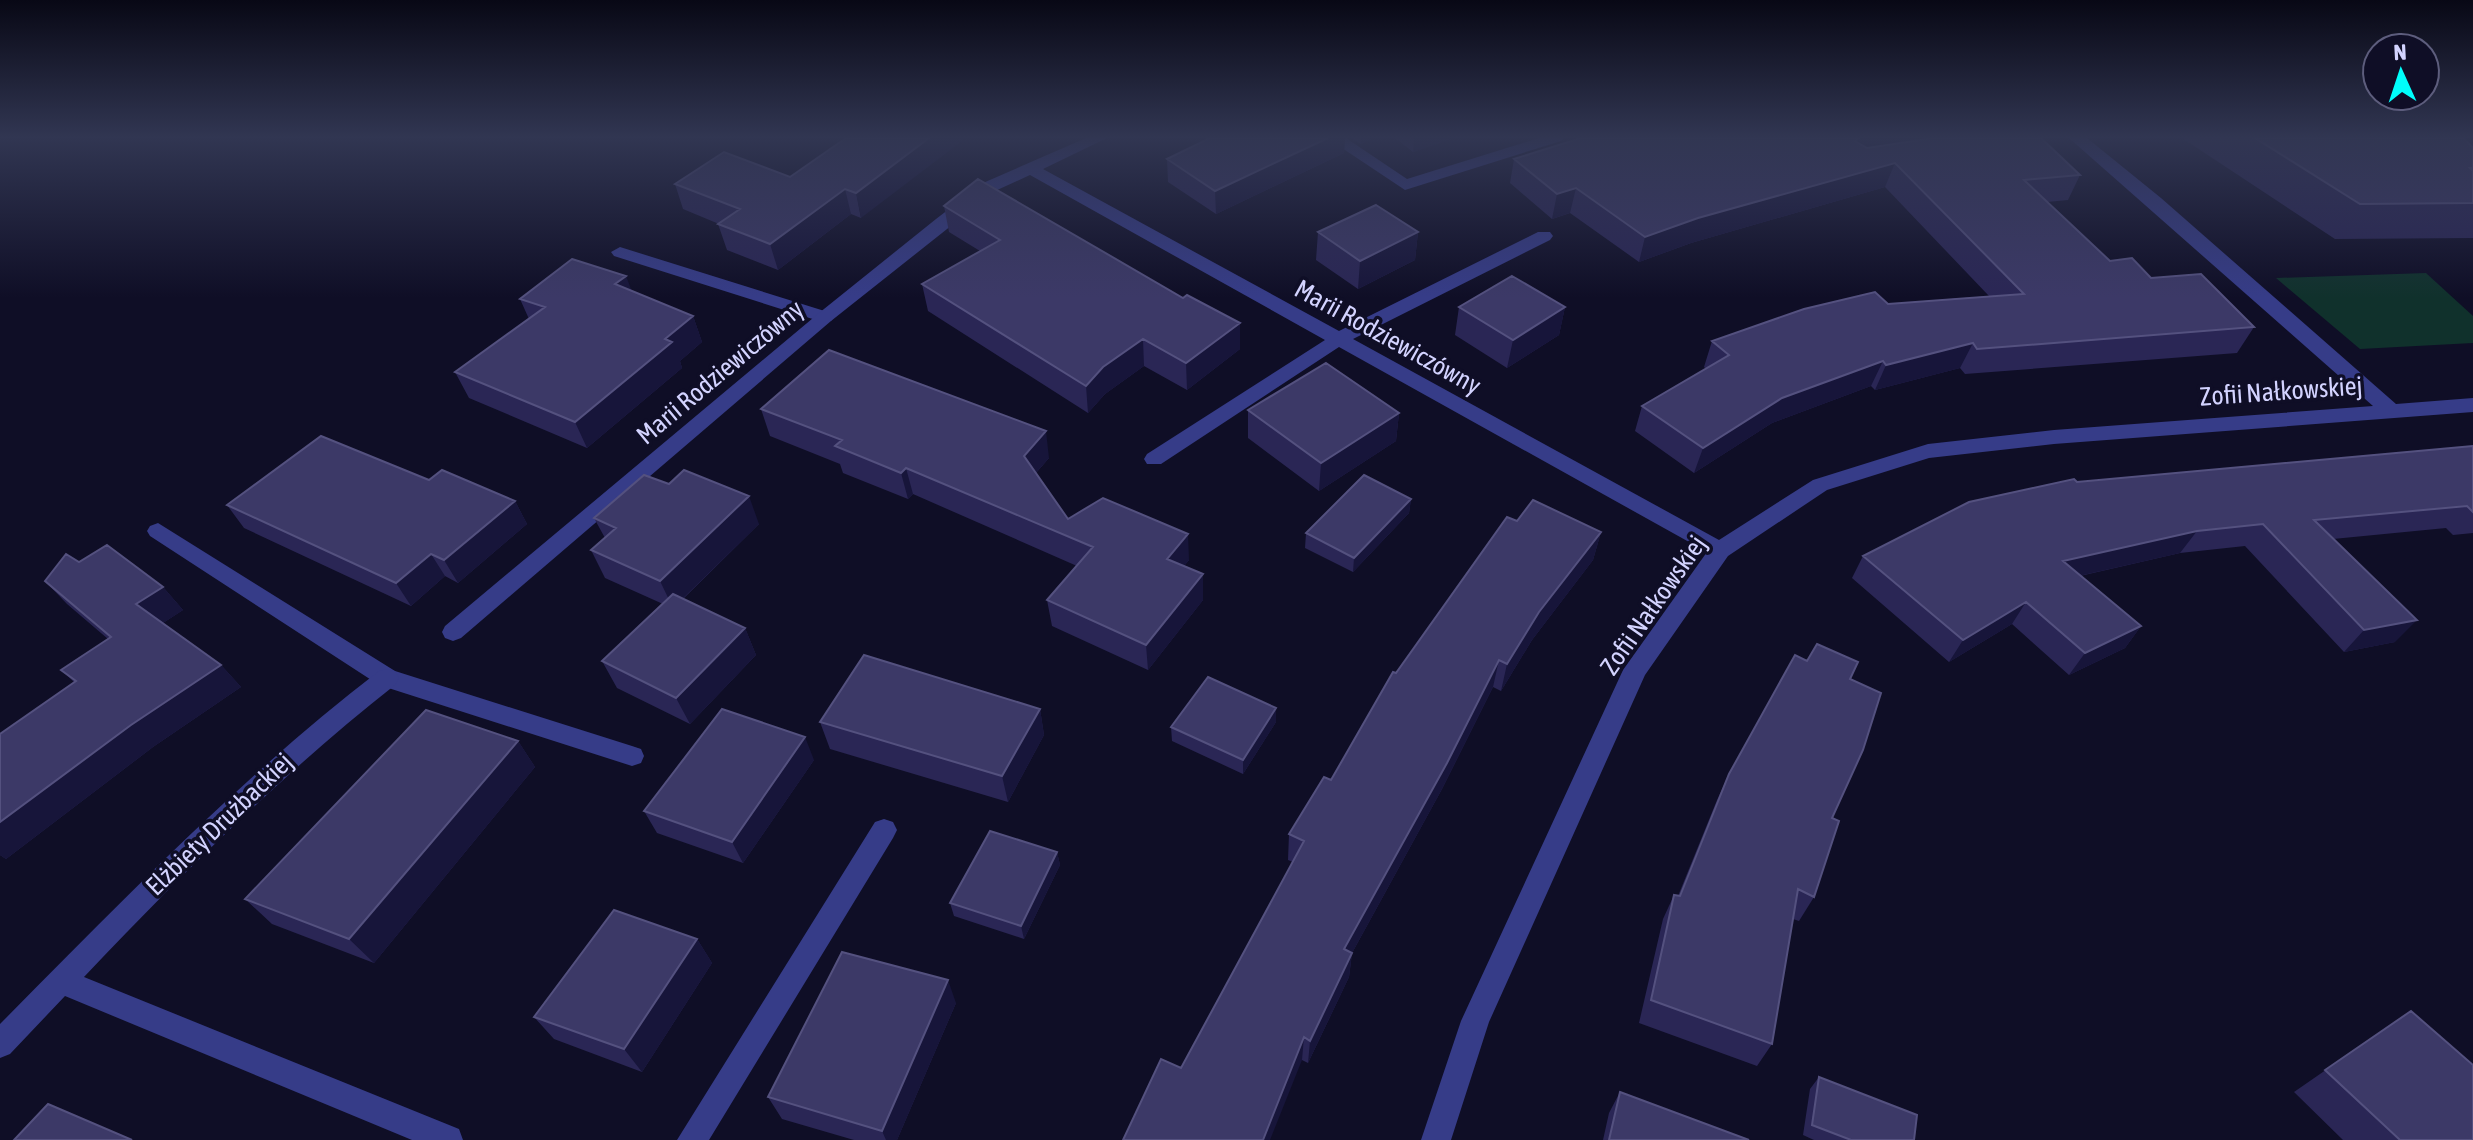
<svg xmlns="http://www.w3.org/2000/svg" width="2473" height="1140" viewBox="0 0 2473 1140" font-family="'Asap Condensed',sans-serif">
<rect width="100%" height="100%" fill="#0f0e26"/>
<path fill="#10312c" d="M2426,273L2473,316V343L2360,349L2276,278Z"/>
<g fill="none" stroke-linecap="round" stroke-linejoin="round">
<path fill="#363c88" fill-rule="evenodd" d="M620,247L831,313L834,317L831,321H819L614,256L611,252Z
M158,523L395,671L632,746L641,749L644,756L641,763L632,766L379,685L150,536L147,531L150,526Z"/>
<path fill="#363c88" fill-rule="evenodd" d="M1086,138H1107L1043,169L1339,331L1538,232H1550L1553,236L1550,240L1353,339L1719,540L1813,480L1928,444L2054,430L2373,406L2069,138H2087L2161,198L2396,404L2473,398V412L2054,444L1929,458L1827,490L1728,556L1645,675L1489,1022L1451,1140H1421L1461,1021L1623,670L1707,552L1339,347L1161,464H1147L1144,459L1147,454L1325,340L1030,175L995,191L831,321L461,638L453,641L445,638L442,632L445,626L819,313L936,219L983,183Z
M1327,138H1346L1407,179L1539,138H1563L1561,141L1405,190Z
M387,669L395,671L399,678L395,685C283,773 183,873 84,977L459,1129L463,1140H412L65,996L10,1054L0,1058V1024C122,901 241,777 379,671Z
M884,819L893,822L897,830L893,838L709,1140H677L875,822Z"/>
</g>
<path fill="#2a2655" d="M846,138L861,218L851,214L778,270L727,250L718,224H719L683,209L675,184L790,177Z
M1210,138H1345L1344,153L1216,214L1168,182L1167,159Z
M1351,138H1374L1361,144Z
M1395,138H1453L1413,152Z
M1581,138L2080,175L2068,200L2047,202L2110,261L2151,278L2254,327L2237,353L1965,374L1960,368L1875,390L1871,386L1772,423L1694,473L1635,431L1642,406L1706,369L1704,367L1712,341L1888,304L1989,296L1885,187L1691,243L1639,262L1570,213L1552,219L1510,183L1514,159Z
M2182,138H2464L2473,148V238L2335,239Z
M944,206L1240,349L1187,390L1144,366L1105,394L1088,413L928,311L922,284L980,251L949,232Z
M1318,232H1418L1415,260L1358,289L1316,260Z
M632,291L693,316L702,342L680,361L682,368L587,448L469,398L455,372L529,319L520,299Z
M1459,307H1565L1559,335L1507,368L1455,335Z
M761,409L1049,458L1036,473L1068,519L1189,560L1184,566L1203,600L1148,670L1052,626L1047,600L1077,566L913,494L908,499L843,473L840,464L770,436Z
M1248,410L1399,413L1396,441L1319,491L1248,438Z
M2473,446V533L2453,535L2446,528L2333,539L2395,642L2344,652L2245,546L2180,553L2080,576L2141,626L2125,648L2069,675L2012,624L1949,662L1852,578L1863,556L2077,482Z
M429,480L515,501L527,524L458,583L445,576L411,606L244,528L227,505Z
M1411,499L1409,513L1353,572L1305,548L1306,533Z
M594,518L759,524L683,599L745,628L756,655L690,724L617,688L602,661L663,604L605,578L591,550L605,538Z
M1517,521L1601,532L1593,560L1532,640L1501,691L1493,687L1442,789L1352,953L1349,977L1308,1063L1302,1060L1181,1068L1293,862L1288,860L1289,834L1331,780L1396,673Z
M79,562L163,587L183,610L163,623L221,665L241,687L153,747L6,859L0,855V734L74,682L61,670L108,639L67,604L45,581Z
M1850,679L1832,818L1814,897L1799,921L1793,919L1772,1044L1757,1066L1639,1023L1663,919L1674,895L1678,896L1717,800L1729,774Z
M1040,709L1044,735L1008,802L830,749L820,722Z
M1276,722L1243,774L1172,741L1171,727Z
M518,741L535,767L374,963L272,924L245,899Z
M814,760L743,863L657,833L644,811Z
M1057,852L1060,865L1024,939L954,916L950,903Z
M697,939L712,963L642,1072L554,1039L534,1017Z
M956,1003L897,1140H854L782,1119L768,1097Z
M2411,1011L2473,1140H2343L2294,1092Z
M1819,1077L1914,1140H1814L1803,1135L1810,1089Z
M1620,1092L1749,1140H1603L1609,1113Z"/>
<path fill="#17153a" d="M929,138H966L861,218L856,193Z
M1328,138H1345L1344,153L1216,214L1215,191Z
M1361,138H1374L1361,144Z
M1414,138H1453L1413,152Z
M1859,138H1982L1846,166L1855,141Z
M1895,163L1885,187L1691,243L1639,262L1645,237L1698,218Z
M1576,188L1570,213L1552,219L1557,194Z
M845,189L851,214L778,270L770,244Z
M1418,232L1415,260L1358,289L1360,261Z
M626,276L636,302L615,284Z
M1565,307L1559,335L1507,368L1513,340Z
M693,316L702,342L680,361L682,368L587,448L575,422L665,339Z
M1240,323V349L1187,390L1186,363Z
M1143,339L1144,366L1105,394L1088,413L1086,386L1103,367Z
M1973,343L1960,368L1875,390L1886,365Z
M1883,361L1871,386L1772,423L1694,473L1703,448L1782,398Z
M1399,413L1396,441L1319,491L1321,463Z
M1046,431L1049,458L1028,482L1024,456Z
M906,468L913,494L908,499L901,473Z
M749,496L759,524L673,608L660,581Z
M1411,499L1409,513L1353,572L1354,558Z
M515,501L527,524L458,583L444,560Z
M2197,531L2180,553L2048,583L2063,561Z
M1601,532L1593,560L1532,640L1501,691L1507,664L1539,612Z
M1188,534L1189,560L1168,585L1167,559Z
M431,554L445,576L411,606L396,583Z
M1203,574V600L1148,670L1146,645Z
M163,587L183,610L157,627L136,604Z
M2026,602L2012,624L1949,662L1963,640Z
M2417,620L2395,642L2344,652L2364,630Z
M2141,626L2125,648L2069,675L2085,653Z
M745,628L756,655L690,724L676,698Z
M1499,660L1493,687L1442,789L1341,973L1344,949Z
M221,665L241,687L153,747L6,859L0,855V822L131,725Z
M1276,708V722L1243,774V760Z
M1040,709L1044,735L1008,802L1002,776Z
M805,737L814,760L743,863L732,842Z
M518,741L535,767L374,963L349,939Z
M1057,852L1060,865L1024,939L1021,926Z
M697,939L712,963L642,1072L624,1049Z
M1352,953L1349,977L1308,1063L1310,1041Z
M948,980L956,1003L897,1140H886L882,1131Z
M1304,1037L1302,1060L1270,1140H1263Z"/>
<path fill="#3c3967" stroke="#54517f" stroke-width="2" d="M846,138H929L856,193L845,189L770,244L718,224L740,209L675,184L724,152L790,177Z
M1210,138H1328L1215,191L1167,159Z
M1581,138H1859L1855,141L1867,148L1934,138H2041L2080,175L2024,180L2110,261L2132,258L2151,278L2201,274L2254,327L1977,349L1973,343L1886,365L1883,361L1782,398L1703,448L1642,406L1729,355L1712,341L1804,309L1875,292L1888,304L2024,294L1895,163L1698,218L1645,237L1576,188L1557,194L1514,159Z
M2255,138H2464L2473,148V168H2470L2473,171V203L2360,204Z
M978,179L1183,298L1187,295L1240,323L1186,363L1143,339L1103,367L1086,386L922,284L1000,240L944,206Z
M1376,205L1418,232L1360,261L1318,232Z
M572,259L626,276L615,284L693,316L665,339L672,342L575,422L455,372L545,307L520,299Z
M1512,276L1565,307L1513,340L1459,307Z
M829,350L1046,431L1024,456L1068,519L1103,498L1188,534L1167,559L1203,574L1146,645L1047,600L1093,547L906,468L901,473L835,446L842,440L761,409Z
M1326,363L1399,413L1321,463L1248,410Z
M321,436L429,480L442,470L515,501L444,560L431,554L396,583L227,505Z
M2473,446V512L2467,506L2314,520L2417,620L2364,630L2263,524L2197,531L2063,561L2141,626L2085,653L2026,602L1963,640L1863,556L1969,502L2074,479L2077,482Z
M684,470L749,496L660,581L591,550L616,528L594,518L644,475L669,484Z
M1364,475L1411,499L1354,558L1306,533Z
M1533,500L1601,532L1539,612L1507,664L1499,660L1447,763L1344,949L1352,953L1310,1041L1304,1037L1263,1140H1123L1161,1059L1181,1068L1304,841L1289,834L1324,777L1331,780L1393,672L1396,673L1507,517L1517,521Z
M107,545L163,587L136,604L221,665L131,725L0,822V734L76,681L61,670L111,637L45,581L66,554L79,562Z
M673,594L745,628L676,698L602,661Z
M1817,644L1858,662L1850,679L1881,693L1863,750L1832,818L1839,821L1814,897L1798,889L1772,1044L1651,1000L1674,895L1680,896L1729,774L1795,655L1807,661Z
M864,655L1040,709L1002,776L820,722Z
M1208,677L1276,708L1243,760L1171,727Z
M722,709L805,737L732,842L644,811Z
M426,710L518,741L349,939L245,899Z
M990,831L1057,852L1021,926L950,903Z
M614,910L697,939L624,1049L534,1017Z
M842,952L948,980L882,1131L768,1097Z
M2411,1011L2473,1065V1140H2400L2325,1070Z
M1819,1077L1917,1115L1914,1140H1851L1812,1125Z
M1620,1092L1749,1140H1609Z
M48,1104L132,1140H14Z"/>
<linearGradient id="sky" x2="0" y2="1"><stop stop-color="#080815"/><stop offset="0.46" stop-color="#313652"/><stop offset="1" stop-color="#313652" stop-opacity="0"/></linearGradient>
<rect width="2473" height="298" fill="url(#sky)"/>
<g text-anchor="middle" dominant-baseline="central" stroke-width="7" stroke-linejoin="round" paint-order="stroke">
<g font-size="26" fill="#d3d3ff" stroke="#0f0e26">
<text transform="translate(1388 337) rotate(29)">Marii Rodziewiczówny</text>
<text transform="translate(720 372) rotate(-40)">Marii Rodziewiczówny</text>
<text transform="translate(2281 391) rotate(-4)">Zofii Nałkowskiej</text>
<text transform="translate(1653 605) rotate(-55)">Zofii Nałkowskiej</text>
<text transform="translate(219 824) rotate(-44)">Elżbiety Drużbackiej</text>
</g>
</g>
<g transform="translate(2401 72) rotate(357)"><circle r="38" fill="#0f0e26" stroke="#5d5d7d" stroke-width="2"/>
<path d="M0-6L14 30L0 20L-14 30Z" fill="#00fefb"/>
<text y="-12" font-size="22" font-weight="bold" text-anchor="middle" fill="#d3d3ff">N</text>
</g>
</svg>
